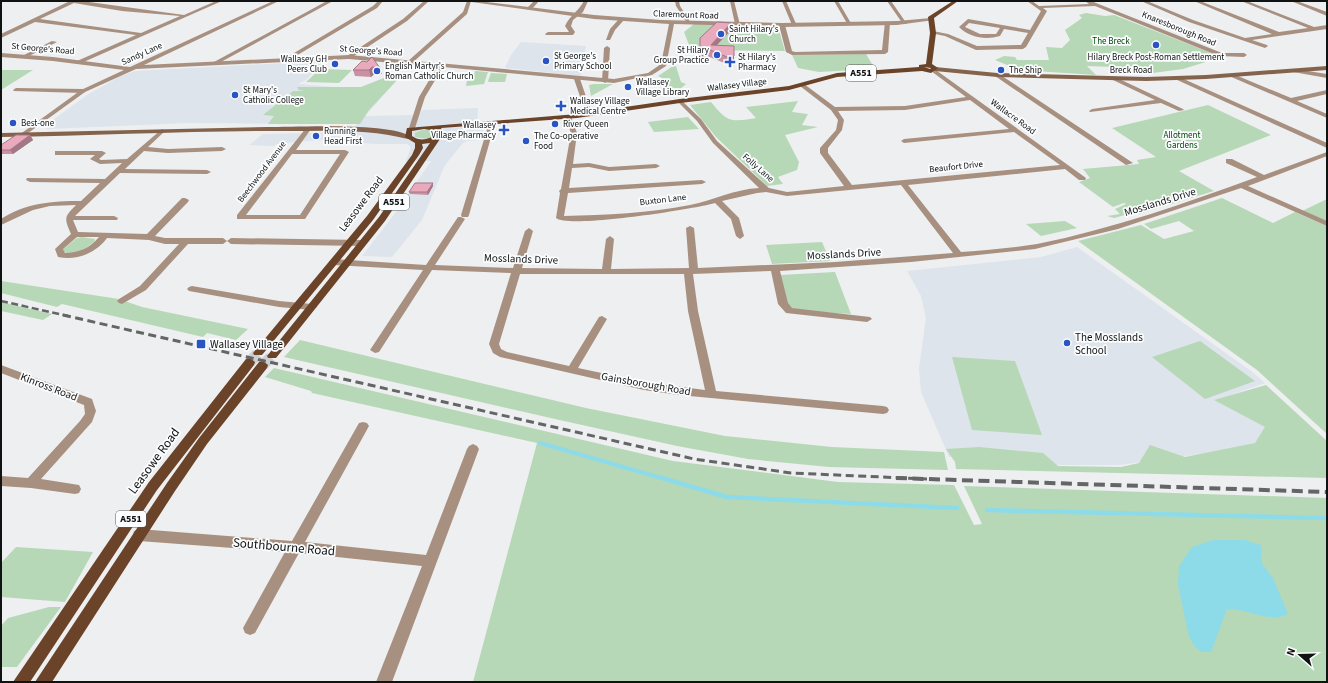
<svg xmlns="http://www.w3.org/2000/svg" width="1328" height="683" viewBox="0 0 1328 683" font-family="'Source Sans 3',sans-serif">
<rect width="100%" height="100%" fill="#eeeff1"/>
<path fill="#dde4ec" d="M521,42L586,46L581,76L505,68L511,55Z
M324,61L306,80L298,84L335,87H361L384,78H399L365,116L419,115L422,110L478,108L477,127H485L479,140L467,141L463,143L445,165L422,220L392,257L362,256L393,216L431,161H406L411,147L407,144H377L343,142L342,139L306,141L277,144L274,146L249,145L263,134L349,132L357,124L188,123L47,129L46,125L87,95L121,76L135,71Z
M1077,247L1251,371L1265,383L1217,400L1267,426L1252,447L1120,465H1052L1048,460L949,457L921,392L919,368L926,318L921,296L907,271L1041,257Z"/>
<path fill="#b7d8b6" d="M1086,13L1105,16L1114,15L1222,57L1183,69L1145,74L1137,72L1128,74L1114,67L1087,66L1096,75L1019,70L995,60L1004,56L1015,57L1017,60H1049L1046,47L1062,48L1070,40L1065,30L1082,18L1079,15Z
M694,24L778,27L785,51L691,50L684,32Z
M866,54L875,69L819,72L798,68L792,55Z
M673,66H676L681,82L686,84L680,89L669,87L664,79L658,76Z
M320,69L352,70L339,83L306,82Z
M1,70H33L1,90Z
M475,71L488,72L484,84L466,86L468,74L474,75Z
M491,73L507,74L505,82H489L488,81Z
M384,78H399L369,110L360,124H268L274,116L263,115L293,91H305L299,90L297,87H361Z
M594,84H613L591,96L589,85Z
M798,101L792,112L808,114L802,125L818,127L785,135L799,162L797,170L778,177L783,184L767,186L716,137L690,105L711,102C728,123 731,122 756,118L746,107Z
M1208,105L1271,135L1179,171L1214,191L1139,214L1136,212L1114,218L1107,216L1120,214L1115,209L1126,204L1124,203L1113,207L1079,182L1090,178L1083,169L1139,164L1137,160L1156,157L1112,128Z
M688,117L699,129L654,132L648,122Z
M422,130H431L435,134L428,139L415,137V133Z
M1222,198L1273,223L1295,212L1327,226V434L1257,370L1078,241L1141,225L1164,239L1194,231L1179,221L1151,229L1144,224Z
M1327,199V223L1302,211Z
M1065,221L1077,228L1041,236L1026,224Z
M82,237L95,239L94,242C85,249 75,256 64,252L63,249L77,238Z
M822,242L830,261L772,264L766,245Z
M835,272L851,314L819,312L790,308L787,304L780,275Z
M1,281L119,299L142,307L248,329L236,340L207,333L203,337L62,304L57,307L1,293Z
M1,302L52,314L43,320L1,311Z
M300,340L586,408L725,436L832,447L944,452L948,470L829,467L748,459L677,446L555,419L284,357Z
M1200,341L1255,381L1205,399L1152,357Z
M952,357L1015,361L1042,435L972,430Z
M274,368L673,461L838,482L954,485L974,525L982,524L964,486L1327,498V682H473L537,443L312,393L311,391L265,377Z
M1266,385L1327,441V478L956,469L955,462L946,449L979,447L1043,453L1058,466L1121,467L1139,463L1150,445L1185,457L1255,443L1265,427L1214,400Z
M16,547L93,552L65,602L1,597V563Z
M49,607H61L17,667H1V626L8,618Z"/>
<path fill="#8ddbe8" d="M1213,540H1245L1261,545L1262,563L1273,578L1288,614C1268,624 1248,608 1227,609L1211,652H1201L1195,647L1189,637L1178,585L1179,566L1192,547Z"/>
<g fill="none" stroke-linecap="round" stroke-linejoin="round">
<path stroke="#8ddbe8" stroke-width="4" d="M540,443L665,479"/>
<path stroke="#8ddbe8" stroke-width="4.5" d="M662,478L727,497L957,508
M987,510L1327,518"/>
<path stroke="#cdced0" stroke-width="11" stroke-dasharray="11 5.5" stroke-linecap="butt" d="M250,362L258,353
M263,365L272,356"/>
<path fill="#a89081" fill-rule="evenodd" d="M70,1H82L184,15L216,1H222L79,64L76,62L77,61L136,35L35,22L1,38V34ZM74,3L122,11L180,16L141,33L40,19Z
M327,1H333L219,63L214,62Z
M378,1H383L377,8L289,60L284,59L373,6Z
M424,1H429L407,21L351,58H347V56L403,19Z
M467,1H471L467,14L411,64H407V62L463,12Z
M534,1H539L532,9H528V7Z
M584,1H588L583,12L573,20L571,26L575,32L573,35H546L545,34L548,32H569L565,26C570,15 578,12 584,1Z
M675,1H679L680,6L691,23H687L676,6Z
M730,1H734L740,25L735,24Z
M782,1H786L797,26L792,25Z
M834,1H838L852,25H848Z
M887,1H891L907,24H903Z
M1027,1H1032L1039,6L1089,4L1085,1H1091L1222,53H1244L1247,55L1244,57L1219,56L1095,6L1043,8L1047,11L1026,47L1023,49L976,50L945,36L930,33L933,31L948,34L977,46L1021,45L1028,33L1004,29L1000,36C986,40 970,38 959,27L968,19L1030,30L1041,11ZM969,23L1000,28L996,34H980L965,27Z
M1141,1H1147L1193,20L1245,38L1272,34L1194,1H1200L1279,32L1308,28L1241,1H1247L1314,27L1327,25V29L1252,40L1267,45L1268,46L1265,48L1189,22Z
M1291,1H1297L1327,12V16Z
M619,19L624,20L615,30L610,40H606L610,29Z
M885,22L890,23L888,52L885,54L792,55L786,52L779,25L782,23L785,25L792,51L795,52L882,50Z
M52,41L57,42L27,57L22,56Z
M607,46L610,48L608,81L605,83L602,81L604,48Z
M933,68L1086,178L1085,180H1079L1065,169L908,185L961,252C986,250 1012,248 1037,244C1112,229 1186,203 1257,177L1226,163V159H1232L1264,175L1327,152V156L1248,186L1327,221V226L1241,188L1118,229L1035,249L911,262L780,271L788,303L792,308L870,317L872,319L867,322L786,313L778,304L771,271L693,274L698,311L716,391L883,406L887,407L889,410L887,413L883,414L679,395L644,390L500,357L493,353L489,344L511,273L432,270L379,352L375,353L370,350L423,270L333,265L329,262L333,259L426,265L458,217H461L465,219L435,265L513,268L525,231L529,228L533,231L522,268L602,269L606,239L610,236L614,239L611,269L689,268L686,228L690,226L694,228L698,268L835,262L953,253L901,185L787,196L766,192L757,193L722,201L739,218L744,236L740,239L736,236L731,219L715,203C695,209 568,229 556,218L560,193L559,191L561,189L571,133L565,117L566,116L571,117L577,133L573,164L589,163L609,167L656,164L660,166L656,168L609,171L589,167L572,168L569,188L702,180L706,182L702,184L568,193L564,216C606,215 649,213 690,205C714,200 735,189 759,188L713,143L697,121L678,102V100L680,99L701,119L717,141L769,188L787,192L844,186L820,153V148L836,130L838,120L831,110L800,86V84H804L835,107L905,106L966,97L931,71L930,70ZM970,100L1009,129L904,139L901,141L904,143L1014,132L1060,165L852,185L828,153V148L842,130L844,120L838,111L905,110ZM520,274H684L688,311L705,390L644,382L578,368L607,319L602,316L599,317L569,366L507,352L501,349L499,344Z
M1295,69L1327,74V78L1293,72L1292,71Z
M995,74H999L1133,163L1126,165L995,76Z
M1229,74H1233L1291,98L1327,90V94L1297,101L1327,114V118L1229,76Z
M1177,76L1327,143V148L1175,79L1174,78Z
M577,77L580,79L592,114L591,115L586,114L574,79Z
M1115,77L1183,109L1184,110L1179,111L1161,103L1090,112L1089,111L1092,109L1155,100L1113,80L1112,79Z
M16,88L83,89L86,91L83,93L14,91L13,90Z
M492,121L495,123L469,215L468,217H462L461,215L489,123Z
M308,127L311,129L296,150H345L349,152L305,219H237V215L306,128ZM292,154H340L300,215H246Z
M162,129L164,130V132L148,147L168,149L222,147L226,149L222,151L168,153L144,151L125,169L207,170L211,172L207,174L120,173L75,216H114L118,218L117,220H73L78,232L147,234L182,198H185L189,200L188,202L155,236L165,238H223L227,241L231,238L362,240L366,243L362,246L231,244L227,241L223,244H188L146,290L122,304L119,303L117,301L119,299L140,286L179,244H165L149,240L107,238C96,253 77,261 58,257L55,249L71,234C64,218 64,217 76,205L50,206L33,210L1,225V219C25,203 52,201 81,201L100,183L30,182L26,180L27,178L105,179L122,163L100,164L90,159L95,155H55V151H102L106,153L99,159L101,160L127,159ZM77,237H99C90,248 78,253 65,253L63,249Z
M192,286L279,301L312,304L317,307L312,310L279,307L189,291L187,289L189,287Z
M1,365L92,399L96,411L92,422L41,479L79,485L81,489L79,493L75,494L31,488L1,486V476L28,478L80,421L85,414L84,405L1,373Z
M363,422L367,423L369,426L305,542L426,555L467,449L469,446L473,444L477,446L479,449L392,682H376L422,566L299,553L255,633L250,635L245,633L243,628L285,552L139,541L134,539L133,535L134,531L139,529L292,541L359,423Z"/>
<path fill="#a89081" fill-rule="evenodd" d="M273,1H279L144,65L349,55L614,79L648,73L661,64L669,24L594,19L464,1H478L594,15L661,20L782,23L897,21L931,18L934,20L897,25L782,27L674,24L666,66L652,75L614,83L443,67L425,97L415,128L412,130L409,128L419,97L437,67L349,59L136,69L85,92L24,136L19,135L81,90L124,70L53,61L1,57V53L53,57L130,67Z"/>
<path fill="#84634d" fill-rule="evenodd" d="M1327,66V70L1206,79L1146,81L997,77L935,71L932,69L935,67L997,73L1146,77L1206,75Z
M267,127C295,127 393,122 411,137L408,139C365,128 322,131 278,131C186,131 93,136 1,137V133Z"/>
<path fill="#6a4328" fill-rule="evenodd" d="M953,1H958L934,18L936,33L932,64L938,68L931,73L922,71L837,77L789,90L680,103L577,118L441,128L444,133L385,221L276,358H268L267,356L379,217L430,143L422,144L423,148L419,155L373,220L262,355H254L253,353L367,216L412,155L415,148V143L405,137L407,128L577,114L680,99L789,86L837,73L919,67V65L926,64L930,33L928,17ZM924,67L931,68L930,69ZM424,129L436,131L437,133C430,140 420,142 412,136V131Z
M250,358L255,362L254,365L157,490L30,682H13L149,482L246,359Z
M263,361L268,365L267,368L207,444L175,491L52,682H35L167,483L199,438L259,362Z"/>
<path stroke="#646565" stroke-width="2.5" stroke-dasharray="7 3.5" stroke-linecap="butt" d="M1,301L68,316"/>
<path stroke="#646565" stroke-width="3" stroke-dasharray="8 4.5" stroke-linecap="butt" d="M63,315L694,459L791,473L927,479"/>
<path stroke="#646565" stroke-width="4" stroke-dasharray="11 5.5" stroke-linecap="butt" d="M896,478L1327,492"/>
</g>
<path fill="#c992a3" d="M731,30L717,45L734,63L727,64L707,56L700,64V38Z
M362,61L380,68L382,74H374L371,77L355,76L353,70Z
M30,135L33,140L13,154H1V145Z
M433,183V186L428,195L410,194L409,192Z"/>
<path fill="#a47784" d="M731,23V30L712,50L711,45Z
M708,49L707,56L700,64V57Z
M734,56V63L727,64V57Z
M372,67L374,74L371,77L369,70Z
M30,135L33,140L13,154L10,150Z
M433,183V186L428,195L427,192Z"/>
<path fill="#eaaabd" stroke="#a47784" d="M717,22L731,23L711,45L734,46V56L727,57L708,49L700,57V38Z
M372,57L380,68L372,67L369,70H353L362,61L367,62Z
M16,135H30L10,150H1V145Z
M415,183H433L427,192H409Z"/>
<g fill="#2b54c3" stroke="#fbfdfe" stroke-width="1.5">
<circle cx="721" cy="34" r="4"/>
<circle cx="1156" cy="45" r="4"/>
<circle cx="717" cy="55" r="4"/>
<circle cx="546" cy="61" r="4"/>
<path d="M728 56h4v4h4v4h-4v4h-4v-4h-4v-4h4z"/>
<circle cx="335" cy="64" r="4"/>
<circle cx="1001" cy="70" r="4"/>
<circle cx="377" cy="71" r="4"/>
<circle cx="628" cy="87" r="4"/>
<circle cx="235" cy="95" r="4"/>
<path d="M559 100h4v4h4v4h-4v4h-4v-4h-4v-4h4z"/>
<circle cx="13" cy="123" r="4"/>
<circle cx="555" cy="124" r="4"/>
<path d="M502 124h4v4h4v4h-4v4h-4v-4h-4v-4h4z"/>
<circle cx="316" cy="136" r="4"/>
<circle cx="526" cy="141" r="4"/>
<circle cx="1067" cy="343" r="4"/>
<rect x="196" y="339" width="10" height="10" rx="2"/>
</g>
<g text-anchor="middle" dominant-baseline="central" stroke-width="3.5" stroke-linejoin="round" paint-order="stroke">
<g font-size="9" fill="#111212" stroke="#fbfdfe">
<text transform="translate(686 15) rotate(2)">Claremount Road</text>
<text transform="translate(1179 29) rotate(22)">Knaresborough Road</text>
<text transform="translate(43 49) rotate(5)">St George's Road</text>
<text transform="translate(371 51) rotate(4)">St George's Road</text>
<text transform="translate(142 54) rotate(-24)">Sandy Lane</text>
<text x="1131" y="70">Breck Road</text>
<text transform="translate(737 85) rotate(-7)">Wallasey Village</text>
<text transform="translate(1013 117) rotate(36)">Wallacre Road</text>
<text transform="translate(956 167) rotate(-6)">Beaufort Drive</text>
<text transform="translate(758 168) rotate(41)">Folly Lane</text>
<text transform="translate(262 172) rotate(-53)">Beechwood Avenue</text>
<text transform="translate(663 200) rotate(-7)">Buxton Lane</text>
</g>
<g font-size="9" fill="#111212" stroke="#fbfdfe" text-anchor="start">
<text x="729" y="29">Saint Hilary's<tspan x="729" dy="10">Church</tspan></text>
<text x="709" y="50" text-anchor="end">St Hilary<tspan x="709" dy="10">Group Practice</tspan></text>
<text x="554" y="56">St George's<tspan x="554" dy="10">Primary School</tspan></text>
<text x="738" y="57">St Hilary's<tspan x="738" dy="10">Pharmacy</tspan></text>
<text x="1156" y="57" text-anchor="middle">HiIary Breck Post-Roman Settlement</text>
<text x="327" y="59" text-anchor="end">Wallasey GH<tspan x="327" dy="10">Peers Club</tspan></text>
<text x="385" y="66">English Martyr's<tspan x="385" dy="10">Roman Catholic Church</tspan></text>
<text x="1009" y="70">The Ship</text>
<text x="636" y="82">Wallasey<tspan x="636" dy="10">Village Library</tspan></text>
<text x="243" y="90">St Mary's<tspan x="243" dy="10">Catholic College</tspan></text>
<text x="570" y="101">Wallasey Village<tspan x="570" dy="10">Medical Centre</tspan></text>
<text x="21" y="123">Best-one</text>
<text x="563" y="124">River Queen</text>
<text x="496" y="125" text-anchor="end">Wallasey<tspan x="496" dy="10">Village Pharmacy</tspan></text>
<text x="324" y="131">Running<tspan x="324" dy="10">Head First</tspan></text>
<text x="534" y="136">The Co-operative<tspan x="534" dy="10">Food</tspan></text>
</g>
<g font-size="9" fill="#004408" stroke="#fbfdfe">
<text x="1111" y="41">The Breck</text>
<text x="1182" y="135">Allotment<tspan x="1182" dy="10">Gardens</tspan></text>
</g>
<g fill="#fbfdfe" stroke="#575859" stroke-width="1">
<rect x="846" y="65" width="30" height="16" rx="3"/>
<rect x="379" y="194" width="30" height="16" rx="3"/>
<rect x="116" y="511" width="30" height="16" rx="3"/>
</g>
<g font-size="10" font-weight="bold" fill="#111212">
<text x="861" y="73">A551</text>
<text x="394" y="202">A551</text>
<text x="131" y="519">A551</text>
</g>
<g font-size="11" fill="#111212" stroke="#fbfdfe">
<text transform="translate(1160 202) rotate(-17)">Mosslands Drive</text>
<text transform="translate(361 204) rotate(-53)">Leasowe Road</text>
<text transform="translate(844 254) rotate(-3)">Mosslands Drive</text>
<text transform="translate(521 259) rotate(2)">Mosslands Drive</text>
<text transform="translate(646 384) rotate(10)">Gainsborough Road</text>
<text transform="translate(49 387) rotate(21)">Kinross Road</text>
</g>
<g font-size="11" fill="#111212" stroke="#fbfdfe" text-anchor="start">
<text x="1075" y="337">The Mosslands<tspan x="1075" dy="13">School</tspan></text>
<text x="210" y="344">Wallasey Village</text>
</g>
<g font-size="13" fill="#111212" stroke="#fbfdfe">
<text transform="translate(154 461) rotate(-54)">Leasowe Road</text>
<text transform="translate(284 547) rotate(5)">Southbourne Road</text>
</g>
</g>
<rect width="1328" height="683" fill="none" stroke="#111212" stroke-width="4"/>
<g transform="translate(1300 655) rotate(290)" stroke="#fbfdfe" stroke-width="3" paint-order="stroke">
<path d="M0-3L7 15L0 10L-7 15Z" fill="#111212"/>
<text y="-6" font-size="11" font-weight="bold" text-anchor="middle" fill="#111212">N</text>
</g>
</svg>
